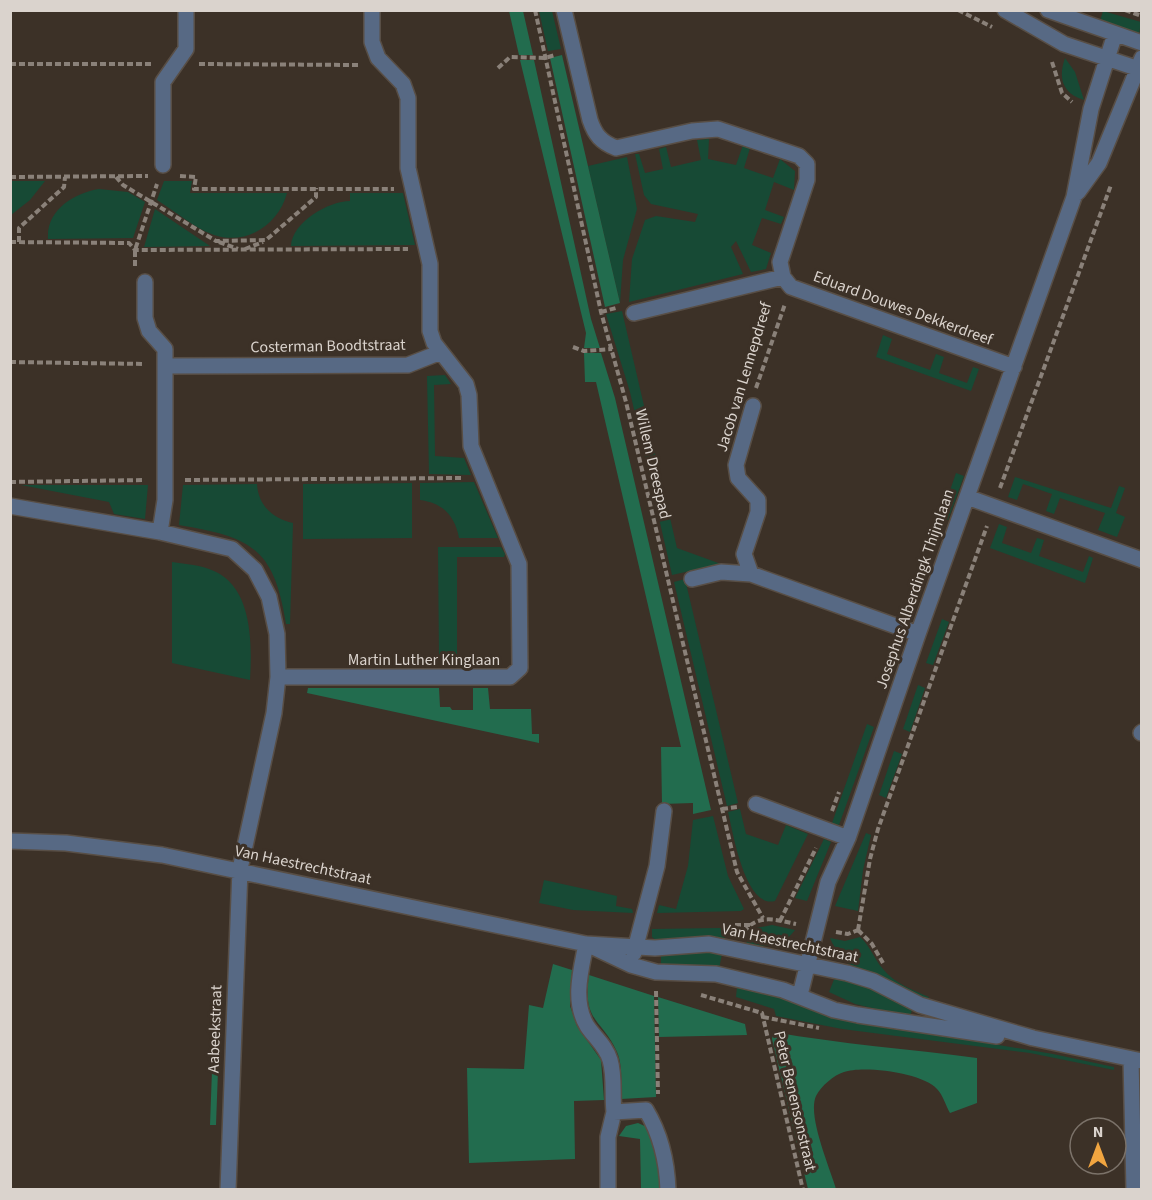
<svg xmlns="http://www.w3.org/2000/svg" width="1152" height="1200" viewBox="0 0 1152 1200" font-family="'Source Sans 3',sans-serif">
<rect width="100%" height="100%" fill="#3c3127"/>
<path fill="#174a35" d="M539,11H552L561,49L548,51Z
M1103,11L1141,22L1139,34L1100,21Z
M1065,58L1075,72L1084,100C1062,93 1058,78 1065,58Z
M709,139L708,159L736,165L743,145L750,148L744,168L773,178L780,159L795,171L794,190L774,182L765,210L784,217L781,224L762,218L752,245L771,253L766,269L751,272L736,241L731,247L743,274L629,302L632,259L645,220L656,216L695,222L698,214L651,204L644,195L635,154H639L645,173L663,169L659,149L666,147L671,167L701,160L697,140Z
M627,157L637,209L623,260L620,303L588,166Z
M11,181H45L30,200L11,215Z
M164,181H192L190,193H287C279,224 247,246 214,235C194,228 175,211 157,200Z
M99,189L128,192L145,202L133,238L48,239C46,210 74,193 99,189Z
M350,193H403L415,245L291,246C292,222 329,201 350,201Z
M155,209L210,246L144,247Z
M622,311L677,548L721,564L672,575L630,392L606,314Z
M883,335L892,339L887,354L930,370L936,354L944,357L939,373L967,383L973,367L979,369L971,391L876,357Z
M445,375L451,384L434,385L435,456L464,458L471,475L429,474L427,376Z
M956,473L964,476L948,520L941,517Z
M1015,477L1111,508L1119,486L1125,488L1116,513L1125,517L1117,537L1098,530L1105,513L1060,498L1054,514L1046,511L1052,494L1023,484L1017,500L1008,497Z
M474,482L498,538H459C455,516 443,503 420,500V483Z
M412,483V538L303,539V484Z
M257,484C258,505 273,519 293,523L290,624H286C274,547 250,537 179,525L183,485Z
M21,485H148L145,519L114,514L109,502Z
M999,524L1007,527L1002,543L1031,553L1037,538L1044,540L1039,556L1083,572L1089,556L1093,558L1085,583L990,548Z
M438,547H501L505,554L504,557H457V660L439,659Z
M172,562C186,564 201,565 214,571C253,588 252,645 250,680L172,663Z
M685,579L738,803L727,806L674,582Z
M942,619L949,622L933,665L926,663Z
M918,685L925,688L910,732L903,729Z
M867,724L874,727L839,825L832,823Z
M894,751L902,754L886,798L879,795Z
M740,809L746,834L778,845L786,825L808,834L775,901C745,909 733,832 728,812Z
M713,816L728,876L744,909L741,911L657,913L659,905L676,909L688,866L693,820Z
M866,833L871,835L863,870L858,911L835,906Z
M824,839L831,842L807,901L795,898Z
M544,880L617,896L616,906L632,909L633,913L573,910L539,903Z
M772,925L795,930C783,947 764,948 745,945L756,928Z
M652,929L719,928L727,929L724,941L658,942L652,937Z
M860,937C871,947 874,959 883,969C895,984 913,990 929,997L927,1000L845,962L838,956L830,938L845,941Z
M705,951L722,954L719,969L661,965V954Z
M835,977L866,986L912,1010L910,1017L855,1004L829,992Z
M737,987L787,997L860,1022L1053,1054L1114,1067V1070L1030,1053L842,1029L776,1016L774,1009L736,997Z"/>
<path fill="#226c4e" d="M509,11H523L533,55H519Z
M562,55L620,303L605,307L550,58Z
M520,60H534L591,319L600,348H584L586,333Z
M584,353H601L615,398L711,810L693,814V803L662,804L661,747H681L596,382H585Z
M308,688H439L440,707H450L452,710H473V688H488L490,709H531L532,734H539V743L307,693Z
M553,964L572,970L570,1006L577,1026L601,1060L604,1100L574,1101L575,1159L469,1163L467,1068L524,1069L529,1005L543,1008Z
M589,975L654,996L656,1097L621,1099C621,1084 623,1066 617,1052C602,1018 582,1023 589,975Z
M658,997L745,1024L747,1035L659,1037Z
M773,1032C841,1044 909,1049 977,1058V1103L950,1113C946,1106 943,1095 937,1089C924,1073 863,1065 844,1072C834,1075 821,1086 816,1096C807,1116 830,1168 836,1189H808L772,1039Z
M213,1043H219L216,1125H210Z
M638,1123L649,1128L660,1166V1189H641L640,1139L619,1136L626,1126Z"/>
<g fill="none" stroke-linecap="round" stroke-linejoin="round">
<defs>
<path id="street" d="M564,10L590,120C595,135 601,142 616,148L692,131L718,129L799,156L807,164V180L780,262L783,277L791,287L1014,367
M1005,10L1064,44L1142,70
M1048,10L1142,43
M163,165V82L186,49V10
M1078,192L1099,163L1142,58
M145,282V318L149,331L165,349V500L160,532
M634,313L783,277
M165,366L408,365L441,352
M753,406L736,465L738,478L758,500V512L744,554L751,574L918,634
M967,497L1142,560
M10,506L160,532L232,549L255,570L269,597L277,634L278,677L274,713L240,869L228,1190
M692,579L721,572L751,574
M278,677H510L520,668L519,564L471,446L469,395L466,384L434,343L430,331V264L408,168V98L403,84L378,58L372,42V10
M1141,733L1142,732
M756,804L848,838
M10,841L66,843L162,855L586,944L655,948L709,944L847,973L873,981L920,1005L1033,1038L1142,1061
M586,944C581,970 572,1001 587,1026C595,1038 606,1046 610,1060C615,1076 612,1095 614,1112L646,1110C661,1135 667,1160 668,1190
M593,947L631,965L656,972L716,974L783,990L834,1010L858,1015L997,1036
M634,953L657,866L664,811
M800,995L828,882L848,838L918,634L1074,197L1091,109L1115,34
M1131,1059L1134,1190
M608,1190V1137L614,1112"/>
</defs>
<use href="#street" stroke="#584e45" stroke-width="18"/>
<path stroke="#8a8179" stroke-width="4" stroke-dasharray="6 3" stroke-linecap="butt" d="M535,10L601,312L626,402L737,872L763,918
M958,10L992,27
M1125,10L1142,16
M1052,62L1062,93L1072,102
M10,64H153
M199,64L360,65
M498,68L510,57L545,58L555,55
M180,176L196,177L194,189H394
M10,177L148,176
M116,177L123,185L216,241L266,240L316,197V188
M10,242L129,243L135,250L408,249
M19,242V228L64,187L65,177
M219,242L238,249
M245,249L263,242
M135,266V250L157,184
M601,312L616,308
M573,347L584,351L612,349
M10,362L145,364
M756,388L785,304
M185,480L463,478
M10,482L145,480
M1000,488L1111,185
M722,809L737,807
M832,811L839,792
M780,921L816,848
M726,925H750
M858,930L870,859L878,829L987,526
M858,930L872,944L883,963
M744,932C758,913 776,920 796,924
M836,932L848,934L858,930
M656,991L658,1094
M701,995L762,1013L803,1190
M763,1017L819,1028"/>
<use href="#street" stroke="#576984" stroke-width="15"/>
</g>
<g text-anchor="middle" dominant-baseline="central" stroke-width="6" stroke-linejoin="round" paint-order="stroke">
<g font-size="16" fill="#dad3cd" stroke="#3c3127">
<text transform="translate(903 308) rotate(20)">Eduard Douwes Dekkerdreef</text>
<text transform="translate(328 346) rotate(-1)">Costerman Boodtstraat</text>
<text transform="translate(744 377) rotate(-73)">Jacob van Lennepdreef</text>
<text transform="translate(653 464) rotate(77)">Willem Dreespad</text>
<text transform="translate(915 589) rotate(-71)">Josephus Alberdingk Thijmlaan</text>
<text x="424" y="660">Martin Luther Kinglaan</text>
<text transform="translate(303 865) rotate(12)">Van Haestrechtstraat</text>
<text transform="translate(790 943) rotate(12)">Van Haestrechtstraat</text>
<text transform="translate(215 1029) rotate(-88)">Aabeekstraat</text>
<text transform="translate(795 1101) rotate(77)">Peter Benensonstraat</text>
</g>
</g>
<rect width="1152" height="1200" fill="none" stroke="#dad3cd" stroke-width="24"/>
<g transform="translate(1098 1146)"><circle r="28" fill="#3c3127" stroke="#7b7269" stroke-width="1.5"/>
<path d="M0-4.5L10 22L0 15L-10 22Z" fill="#f1a540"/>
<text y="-9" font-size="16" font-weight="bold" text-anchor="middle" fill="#dad3cd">N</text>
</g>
</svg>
